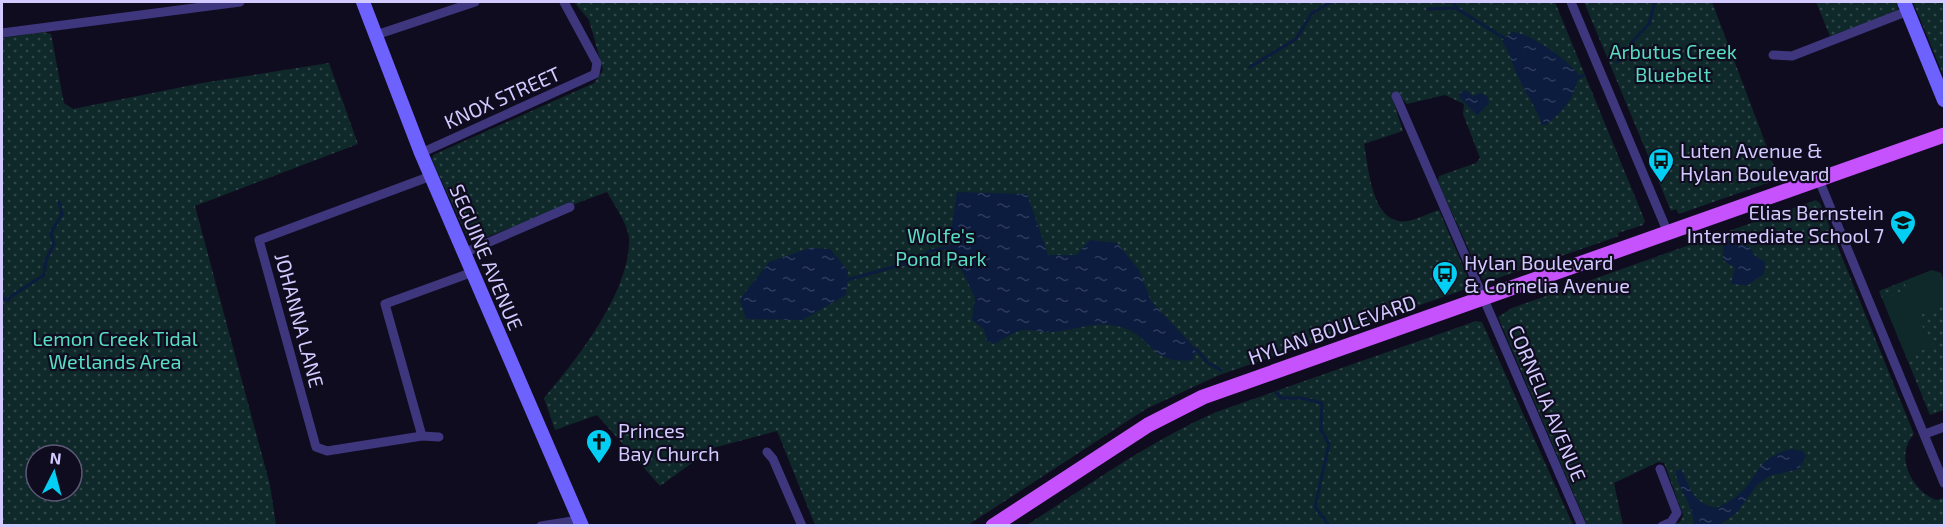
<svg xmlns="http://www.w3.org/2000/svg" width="1946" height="527" viewBox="0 0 1946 527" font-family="'Exo 2',sans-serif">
<defs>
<pattern id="park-dots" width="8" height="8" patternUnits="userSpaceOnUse" patternTransform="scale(1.5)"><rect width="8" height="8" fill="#0f2829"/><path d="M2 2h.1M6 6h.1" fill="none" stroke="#314649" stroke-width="1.8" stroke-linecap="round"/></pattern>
<pattern id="water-ripples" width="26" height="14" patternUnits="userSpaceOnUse" patternTransform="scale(1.5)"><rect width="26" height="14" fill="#0b1c3f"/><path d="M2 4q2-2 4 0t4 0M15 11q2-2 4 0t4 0" fill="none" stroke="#2e3c5c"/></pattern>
</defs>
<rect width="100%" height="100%" fill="#100c1f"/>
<path fill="url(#park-dots)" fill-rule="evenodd" d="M574,2H1555L1645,221L1643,225L1618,233L1619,236L1489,281L1482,279L1438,182L1439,176L1476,163L1480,158L1463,114L1464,104L1445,95L1407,104L1396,93L1393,100L1403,131L1364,144C1369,168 1371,226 1408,221C1418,219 1429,213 1439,210L1469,280L1466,289L1217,376L1146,409L968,525H815L777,431L713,448L660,486L597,415L555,430L544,398C577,359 631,291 629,238C628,224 614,205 607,192L473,242L469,241L432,160L433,155L594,83L603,70L589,20Z
M1584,2H1712L1779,179L1679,214L1676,209L1671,211Z
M1816,2H1896L1898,8L1896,13L1830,36Z
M1913,2H1944V77Z
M43,32L51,34L64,103L73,109L202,83L329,63L358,144L195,206L270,485L276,525H2V38ZM36,455H72V491H36Z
M1816,200L1820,203L1914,434C1894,456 1912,491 1936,500L1944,498V525H1671L1680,522L1683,515L1664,463L1658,462L1614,483L1623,525H1587L1498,317L1512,308Z
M1932,270L1941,273L1944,283V410L1930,415L1879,291Z
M1476,321L1482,322L1573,525H1027C1089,485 1148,442 1216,412Z"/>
<path fill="#0f2829" d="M1932,270L1941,273L1944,283V304L1918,316L1931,346L1906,356L1883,300L1907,290L1904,281Z"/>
<path fill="url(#water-ripples)" d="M1512,32C1530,33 1568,60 1578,74C1577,96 1562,113 1545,125H1542C1537,108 1527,96 1520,81C1513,68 1511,54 1502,41Z
M1466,90L1473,96L1481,93L1487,96L1489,103L1477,115L1461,99L1459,94Z
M957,192L1027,194L1048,255H1076L1090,240L1117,243L1139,270L1151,301L1196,349L1193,360C1148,365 1156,338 1121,327C1095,319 1072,332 1047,332C1038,332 1027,328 1019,331C1010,334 1002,340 994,344L987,341L984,329L972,320L975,298L963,272L952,258L950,240Z
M1728,241L1750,247L1754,255L1765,262L1764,274L1748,285L1731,284L1735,268L1723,260V246Z
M810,248L830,249L848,271L846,295L802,320L746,319L740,299L769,262Z
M1792,449L1802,451L1806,456L1799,469L1769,476L1758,484L1737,512L1720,525H1693C1695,504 1677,491 1676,471L1681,469C1690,488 1693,503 1716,508C1723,505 1731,501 1737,496C1761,476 1754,458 1792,449Z"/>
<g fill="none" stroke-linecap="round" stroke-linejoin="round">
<path stroke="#0b1c3f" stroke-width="3" d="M1454,2L1456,8
M1428,9L1456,8L1504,38
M1616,62L1624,56L1633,41L1649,24L1655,2
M1250,67L1296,39L1312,13L1331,2
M1578,78L1584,75
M847,280L918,260L930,251L951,247
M2,297L8,301L10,297L44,275L46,260L54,244L51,233L62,214L59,202
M2,305V314
M1196,349L1208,363L1221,370
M1276,392L1281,398H1301L1322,403L1321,430L1329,444L1315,507L1328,524L1326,526"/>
<path stroke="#3e377e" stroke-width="9" d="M1571,2L1668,233
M2,33L240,2
M376,35L475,2
M1773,55L1792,56L1908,11
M1396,96L1582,526
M421,153L595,74L597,63L564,2
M431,176L259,240L316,447L327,451L422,436L439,437
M1819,180L1944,483
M464,253L570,207
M1925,434L1944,427
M422,436L385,304L473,272
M767,452L773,459L802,526
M1660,469L1677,513L1671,522L1662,526
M541,526L579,520"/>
<path stroke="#6e62fe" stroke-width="14" d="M363,2L421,153L582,526
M1904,2L1944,100"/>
<path stroke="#c652fe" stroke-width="15" d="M993,526L1148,425L1203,397L1944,135"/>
</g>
<defs>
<symbol id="bus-pin" viewBox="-11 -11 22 30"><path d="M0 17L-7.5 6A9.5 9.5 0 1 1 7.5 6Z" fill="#02cff3" stroke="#100c1f"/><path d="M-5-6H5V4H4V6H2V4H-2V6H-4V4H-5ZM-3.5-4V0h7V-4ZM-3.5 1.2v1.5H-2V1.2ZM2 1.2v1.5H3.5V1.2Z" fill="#111"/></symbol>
<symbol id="school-pin" viewBox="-11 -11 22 30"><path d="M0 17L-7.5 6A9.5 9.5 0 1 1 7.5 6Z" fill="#02cff3" stroke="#100c1f"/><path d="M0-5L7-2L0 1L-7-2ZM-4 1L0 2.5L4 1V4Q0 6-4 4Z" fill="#111"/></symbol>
<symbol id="church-pin" viewBox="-11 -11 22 30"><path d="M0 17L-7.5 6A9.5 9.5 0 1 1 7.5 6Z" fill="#02cff3" stroke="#100c1f"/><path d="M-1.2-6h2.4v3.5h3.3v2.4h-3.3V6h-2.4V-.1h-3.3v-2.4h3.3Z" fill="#111"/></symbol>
</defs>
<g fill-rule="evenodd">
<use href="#bus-pin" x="1646" y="146" width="30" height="40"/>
<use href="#school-pin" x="1888" y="208" width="30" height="40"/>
<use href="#bus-pin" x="1430" y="259" width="30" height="40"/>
<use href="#church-pin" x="584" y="427" width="30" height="40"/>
</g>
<g text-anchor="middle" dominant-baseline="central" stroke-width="4.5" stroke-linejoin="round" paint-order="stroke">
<g font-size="20" fill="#58ddc3" stroke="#100c1f">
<text x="1673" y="51">Arbutus Creek<tspan x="1673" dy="23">Bluebelt</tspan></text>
<text x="941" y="235">Wolfe's<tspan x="941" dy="23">Pond Park</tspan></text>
<text x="115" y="338">Lemon Creek Tidal<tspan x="115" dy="23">Wetlands Area</tspan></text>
</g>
<g font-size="20" fill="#d3caff" stroke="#100c1f">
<text transform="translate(502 97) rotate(-24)">KNOX STREET</text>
<text transform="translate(487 257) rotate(67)">SEGUINE AVENUE</text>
<text transform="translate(300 320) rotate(75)">JOHANNA LANE</text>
<text transform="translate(1332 329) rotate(-19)">HYLAN BOULEVARD</text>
<text transform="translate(1548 403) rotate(67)">CORNELIA AVENUE</text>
</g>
<g font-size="20" fill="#d3caff" stroke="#100c1f" text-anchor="start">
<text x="1680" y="150">Luten Avenue &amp;<tspan x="1680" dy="23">Hylan Boulevard</tspan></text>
<text x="1884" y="212" text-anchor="end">Elias Bernstein<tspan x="1884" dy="23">Intermediate School 7</tspan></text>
<text x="1464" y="262">Hylan Boulevard<tspan x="1464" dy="23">&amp; Cornelia Avenue</tspan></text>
<text x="618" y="430">Princes<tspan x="618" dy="23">Bay Church</tspan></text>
</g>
</g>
<rect width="1946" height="527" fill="none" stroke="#d3caff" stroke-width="6"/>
<g transform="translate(54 473) rotate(6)"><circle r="28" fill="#100c1f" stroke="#5e5879" stroke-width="1.5"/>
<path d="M0-4.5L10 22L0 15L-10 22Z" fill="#02cff3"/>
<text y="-9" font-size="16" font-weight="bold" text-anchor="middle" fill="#d3caff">N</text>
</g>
</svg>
